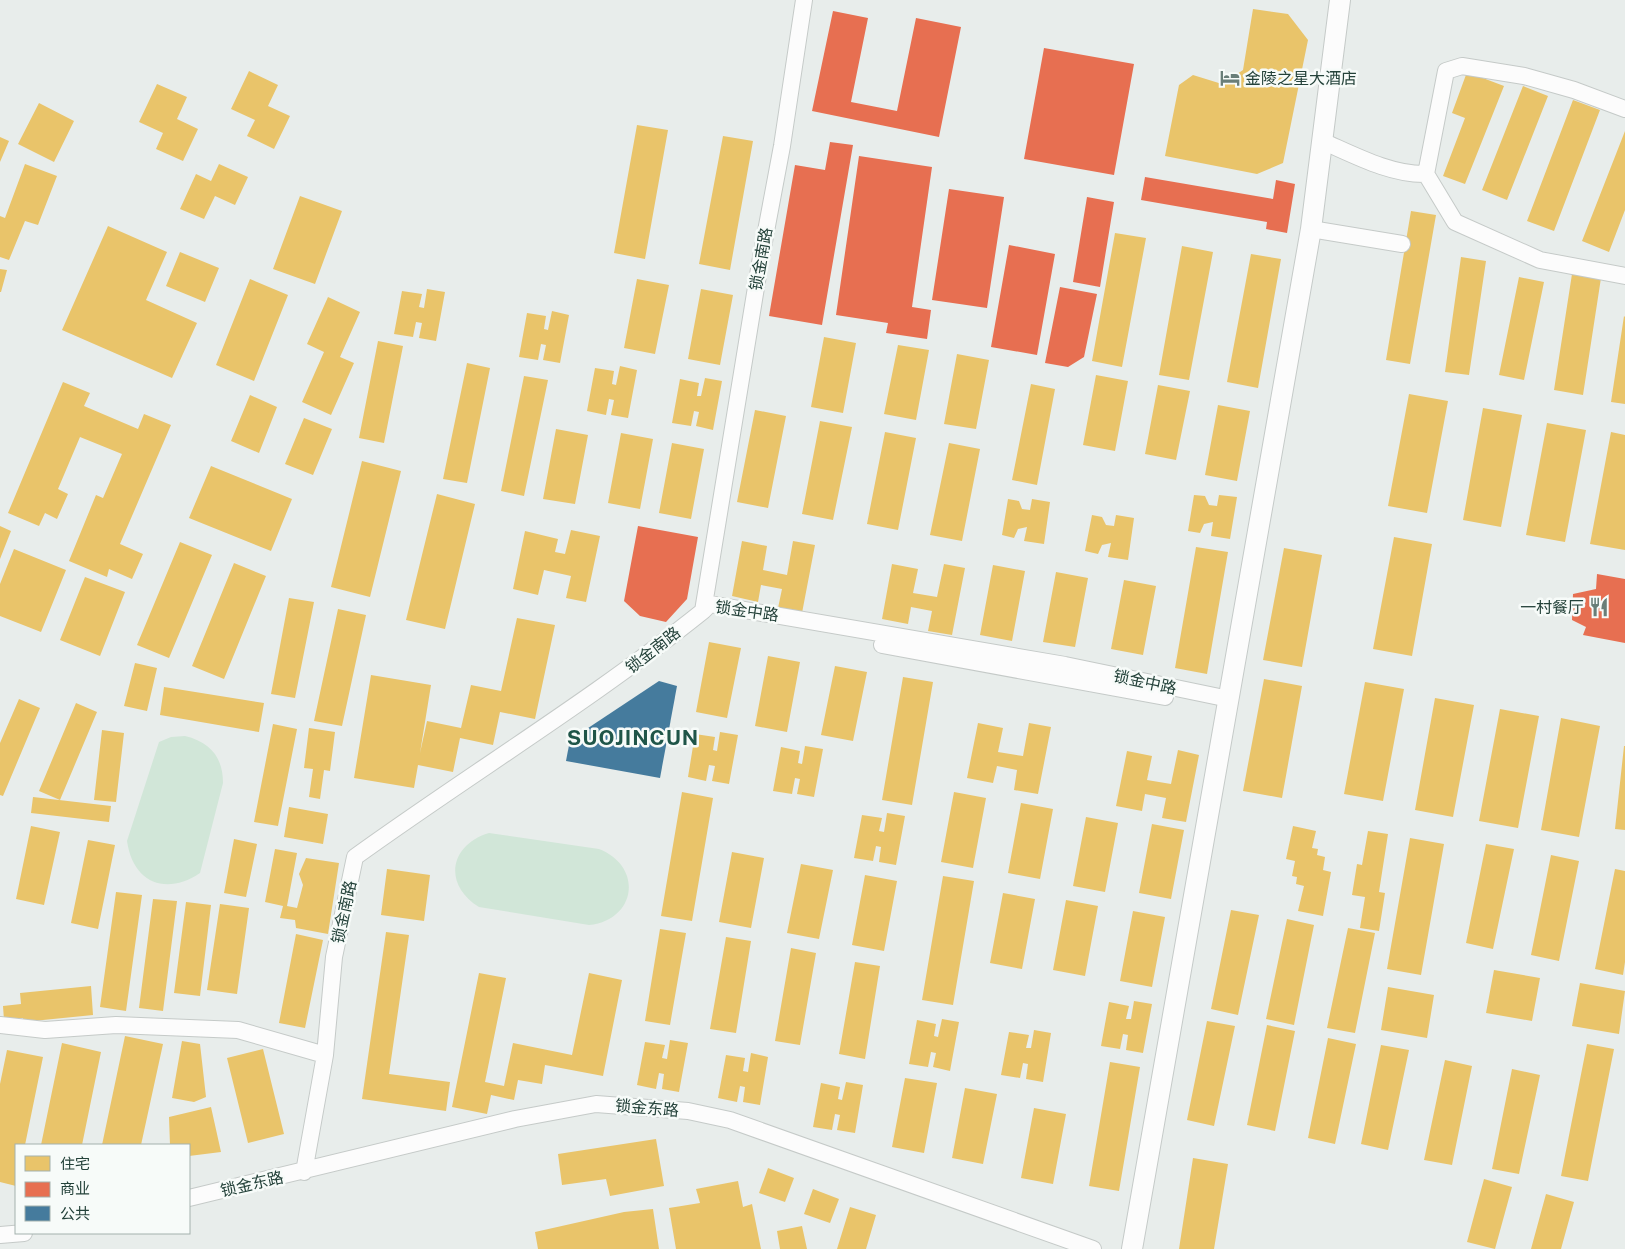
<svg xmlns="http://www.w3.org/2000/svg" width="1625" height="1249" viewBox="0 0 1625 1249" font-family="'Public Sans','Noto Sans SC',sans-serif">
<rect width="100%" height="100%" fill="#e8edeb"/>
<path fill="#d1e6d8" d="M185,736C210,742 223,757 223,783L200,873C166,896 133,883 127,841L159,742L171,737Z
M489,833L599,849C644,867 636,920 589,925L479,907C443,885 449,845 489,833Z"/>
<path fill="#e9c46a" d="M1253,9L1288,14L1308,40L1283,163L1257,174L1165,156L1179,85L1193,75L1222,84L1243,70Z
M249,71L278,85L268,106L290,116L274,149L247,136L255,120L231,109Z
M1467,72L1504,86L1465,184L1443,176L1465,118L1452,113Z
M157,84L187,97L177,119L198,129L183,161L156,149L163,133L139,122Z
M1523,86L1548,96L1507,200L1482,190Z
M1573,100L1600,110L1554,231L1527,221Z
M39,103L74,121L54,162L18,144Z
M637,125L668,130L645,259L614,253Z
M1625,131V210L1609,252L1582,241Z
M723,136L753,141L730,270L699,264Z
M0,137L9,141L0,162Z
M25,164L57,176L38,225L25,221L9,260L0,257V216L5,218Z
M219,164L248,177L235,205L215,196L204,219L180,209L196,174L211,181Z
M300,196L342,211L315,284L273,269Z
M1411,211L1436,215L1410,364L1386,360Z
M108,226L167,252L146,300L197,323L172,378L62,330Z
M1115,233L1146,238L1122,367L1092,361Z
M1182,246L1213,252L1189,380L1159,375Z
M180,252L219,268L205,302L166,286Z
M1251,254L1281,259L1258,388L1227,382Z
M1461,257L1486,261L1469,375L1445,372Z
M0,269L7,270L1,292H0Z
M1572,274L1601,278L1583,395L1554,390Z
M1519,277L1544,282L1524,380L1499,375Z
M250,279L288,295L254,381L216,365Z
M637,279L669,285L655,354L624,348Z
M427,289L445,292L436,341L419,338L422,323L416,322L413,337L394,334L402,291L422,294L419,307L424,308Z
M701,289L733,295L720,365L688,359Z
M328,297L360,312L340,357L354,363L331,415L302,402L324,352L307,344Z
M552,311L569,315L560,363L543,360L546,345L541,344L538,360L519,357L527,313L546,316L544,329L548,330Z
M1624,316L1625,317V404L1611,402Z
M824,337L856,343L843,413L811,407Z
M378,341L403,346L384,443L359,438Z
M898,345L929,350L916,420L884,414Z
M957,354L989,360L976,429L944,424Z
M467,363L490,368L467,483L443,479Z
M620,366L637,370L628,418L611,415L614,400L609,399L606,415L587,411L595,368L614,371L612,384L616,385Z
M1096,375L1128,381L1115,451L1083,445Z
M524,376L548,380L524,496L501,491Z
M705,378L722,381L713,430L696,426L699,412L694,411L691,426L672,423L680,379L699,383L697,396H701Z
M63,382L90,393L84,406L138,429L144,414L171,425L120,544L143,554L132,579L109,569L107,577L69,561L96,495L103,498L122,454L80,437L58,489L68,494L57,519L45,513L39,526L8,513Z
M1031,384L1055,389L1037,485L1012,480Z
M1158,385L1190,391L1176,460L1145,454Z
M1409,394L1448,401L1427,513L1388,506Z
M250,395L277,407L259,453L231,441Z
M1218,405L1250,411L1237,481L1205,475Z
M1483,408L1522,415L1501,527L1463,520Z
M755,410L786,416L768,508L737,502Z
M304,418L332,429L313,475L285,464Z
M820,421L852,427L833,520L802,514Z
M1547,423L1586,430L1565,542L1526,535Z
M556,429L588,435L575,504L543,499Z
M885,432L916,438L898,530L867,524Z
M1611,432L1625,435V550L1590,544Z
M621,433L653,439L640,509L608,503Z
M672,443L704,449L691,519L659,513Z
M949,443L980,449L962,541L930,535Z
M362,461L401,471L370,597L331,587Z
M211,466L292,499L271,551L189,518Z
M437,494L475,504L445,629L406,620Z
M1194,495L1205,496L1209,505L1217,506L1219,495L1237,497L1230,539L1211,536L1213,522L1204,524L1200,533L1188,531Z
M1008,499L1019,501L1022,509L1030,510L1032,499L1050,502L1044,544L1024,541L1027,527L1018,529L1014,538L1002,535Z
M1092,515L1102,517L1106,525L1114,526L1116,515L1134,518L1128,560L1108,557L1111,543L1102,545L1098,554L1085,551Z
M0,526L11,531L0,559Z
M571,530L600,536L586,602L566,598L571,576L544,570L538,595L513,589L525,531L558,539L555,552L565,554Z
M1394,537L1432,544L1412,656L1373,649Z
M742,541L767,546L763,570L787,575L793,541L815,545L802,613L778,608L782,589L761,585L758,602L732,596Z
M180,542L212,555L169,658L137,645Z
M1196,547L1228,552L1207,674L1175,668Z
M1284,548L1322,555L1302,667L1263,660Z
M14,549L66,570L41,632L0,616V584Z
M234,563L266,576L224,679L192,666Z
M892,564L918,569L913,593L937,597L944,564L965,568L952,635L928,631L932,611L911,607L908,624L882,619Z
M993,565L1025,571L1012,641L980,635Z
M1056,572L1088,578L1075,647L1043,642Z
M85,577L125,592L100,656L60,640Z
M1124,580L1156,586L1143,655L1111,649Z
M289,598L314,602L295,698L271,694Z
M338,609L366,615L342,726L314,721Z
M517,618L555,625L535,719L500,712L493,745L460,738L453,772L418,765L414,788L354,778L371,675L431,685L420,753L427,721L461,728L471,685L501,691Z
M709,642L741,648L727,718L696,712Z
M768,656L800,662L787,732L755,726Z
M135,663L157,668L147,711L124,706Z
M835,666L867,672L853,741L821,735Z
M903,677L933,682L912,805L882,800Z
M1264,679L1302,686L1282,798L1243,791Z
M1365,682L1404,689L1383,801L1344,794Z
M164,687L264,703L259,732L160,715Z
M1435,698L1474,705L1453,817L1415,810Z
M19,699L40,708L3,796L0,795V743Z
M76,703L97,712L60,800L39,791Z
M1500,709L1539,716L1518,828L1479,821Z
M1561,718L1600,726L1579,837L1541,830Z
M978,723L1003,728L998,752L1023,756L1029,723L1051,727L1038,794L1014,790L1017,770L997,766L993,783L967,778Z
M273,724L297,729L278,826L254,822Z
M309,728L335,732L330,771L324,770L320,799L309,797L313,769L304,768Z
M102,730L124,733L116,802L94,800Z
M720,732L738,735L729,784L712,781L715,766L709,765L706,781L688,777L695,734L715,737L713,750L717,751Z
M805,746L823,749L814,797L797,794L800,779L795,778L792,794L773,791L781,747L800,751L798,763L802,764Z
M1624,746H1625V830L1615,829Z
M1178,750L1199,755L1186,822L1162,818L1166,798L1145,794L1142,811L1116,806L1127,751L1152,756L1147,780L1171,784Z
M682,792L713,798L692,921L661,916Z
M954,792L986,798L973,868L941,862Z
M33,797L111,806L109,822L31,813Z
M1021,803L1053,809L1040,879L1008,873Z
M289,807L328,814L323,844L284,837Z
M887,813L905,816L896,865L879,862L881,847L876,846L873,861L854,858L862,815L882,818L879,831L884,832Z
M1086,817L1118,823L1105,892L1073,886Z
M1152,824L1184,830L1171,899L1139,893Z
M31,826L60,832L44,905L16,899Z
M1293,826L1316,831L1312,848L1318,849L1317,855L1325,857L1323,870L1331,872L1323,916L1298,911L1304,886L1296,884L1297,877L1292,876L1295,861L1286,859Z
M1368,831L1388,834L1379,892L1385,893L1379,931L1360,928L1365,897L1352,895L1357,864L1362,865Z
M1410,838L1444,844L1421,975L1387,969Z
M234,839L257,844L246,897L224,893Z
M88,840L115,845L98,929L71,923Z
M1486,844L1514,849L1493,949L1466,943Z
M275,849L297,853L287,906L297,908L303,885L299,874L306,858L339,863L328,934L296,928L295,920L280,918L283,906L265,902Z
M732,852L764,858L751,928L719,922Z
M1551,855L1579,861L1559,961L1531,955Z
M801,864L833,870L819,939L787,933Z
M387,869L430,875L424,921L381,915Z
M1615,869L1625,871V962L1623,975L1595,969Z
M865,875L897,881L884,951L852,945Z
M943,876L974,881L953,1005L922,1000Z
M116,892L142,895L126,1011L100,1007Z
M1003,893L1035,899L1022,969L990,963Z
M153,899L177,901L163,1011L139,1008Z
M1066,900L1098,906L1085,976L1053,970Z
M186,902L211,905L200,996L174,993Z
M220,904L249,908L237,994L207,990Z
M1231,910L1259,915L1238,1015L1211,1009Z
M1133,911L1165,917L1152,987L1120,981Z
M1287,919L1314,925L1294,1025L1266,1019Z
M1348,928L1375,933L1355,1033L1327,1028Z
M660,929L686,933L670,1025L645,1021Z
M386,932L409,935L389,1074L450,1082L446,1111L362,1099Z
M296,934L323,940L305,1028L279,1023Z
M726,937L751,941L736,1033L710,1029Z
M791,948L816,953L800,1045L775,1041Z
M855,962L880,966L865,1059L839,1054Z
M1494,970L1540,978L1532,1021L1486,1013Z
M479,973L506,978L485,1082L504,1086L513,1043L572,1055L589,973L622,980L603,1076L545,1065L542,1084L518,1080L514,1100L491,1095L487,1114L452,1107Z
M1580,983L1625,991L1619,1034L1572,1026Z
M91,986L93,1015L23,1022V1018L4,1020L3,1006L21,1004L20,993Z
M1388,987L1434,995L1427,1038L1381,1030Z
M1134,1001L1152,1004L1143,1053L1126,1050L1128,1035L1123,1034L1120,1049L1101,1046L1109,1002L1129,1006L1126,1019H1131Z
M942,1019L959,1022L950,1071L933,1067L936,1053L931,1052L928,1067L909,1064L917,1020L936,1024L934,1036L938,1037Z
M1207,1021L1235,1026L1214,1126L1187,1120Z
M1267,1025L1295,1031L1275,1131L1247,1125Z
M1034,1030L1051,1033L1043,1082L1026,1079L1028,1064L1023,1063L1020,1078L1001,1075L1009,1032L1029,1035L1026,1048H1031Z
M125,1036L163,1044L141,1145H102Z
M1328,1038L1356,1044L1335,1144L1308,1138Z
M670,1040L688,1043L679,1092L662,1089L664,1074L659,1073L656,1089L637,1085L645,1042L665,1045L662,1058L667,1059Z
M182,1041L200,1044L206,1097L194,1102L172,1098Z
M62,1043L101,1052L82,1145H41Z
M1587,1044L1614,1049L1588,1181L1561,1176Z
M1381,1045L1409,1050L1388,1150L1361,1144Z
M263,1049L284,1134L248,1143L227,1058Z
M7,1050L43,1057L25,1145H16V1186L0,1182V1084Z
M751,1053L768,1057L760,1105L743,1102L745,1087L740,1086L737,1102L718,1098L726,1055L745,1058L743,1071L748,1072Z
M1445,1060L1472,1066L1452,1165L1424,1160Z
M1110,1062L1140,1067L1119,1191L1089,1186Z
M1512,1069L1540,1075L1519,1174L1492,1169Z
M905,1078L937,1083L924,1153L892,1147Z
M846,1082L863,1085L855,1133L837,1130L840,1115L835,1114L832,1130L813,1127L821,1083L840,1087L838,1099L842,1100Z
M965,1088L997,1094L983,1164L952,1158Z
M211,1107L221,1152L189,1156V1145H170L169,1117Z
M1034,1108L1066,1114L1053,1184L1021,1178Z
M656,1139L664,1186L610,1196L606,1179L562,1185L558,1154Z
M1193,1158L1228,1164L1214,1249H1179Z
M768,1168L794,1178L785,1202L759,1193Z
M1484,1179L1512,1187L1495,1249L1467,1242Z
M738,1181L743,1207L752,1204L761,1249H676L669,1208L700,1203L696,1189Z
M813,1189L839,1199L830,1223L804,1214Z
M1546,1194L1574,1202L1561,1249H1531Z
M850,1207L876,1215L866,1249H837Z
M653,1209L659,1249H538L535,1232L624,1212Z
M802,1226L807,1249H780L777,1231Z"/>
<path fill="#e76f51" d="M833,11L868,18L851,102L897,111L916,18L961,27L939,137L812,111Z
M1044,48L1134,64L1114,175L1024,159Z
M830,142L853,145L822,325L769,316L795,165L825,170Z
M859,156L932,167L912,307L931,310L927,339L886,333L888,323L836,315Z
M1145,177L1273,199L1276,180L1295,184L1287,233L1266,229L1267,222L1141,200Z
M949,189L1004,197L987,308L932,300Z
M1087,197L1114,202L1100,287L1073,282Z
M1009,245L1055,254L1037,355L991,347Z
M1060,287L1097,294L1084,357L1068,367L1045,363Z
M638,526L698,537L687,599L666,622L640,616L624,601Z
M1597,574L1625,579V643L1583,635L1586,627L1572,620L1573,594L1596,589Z"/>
<path fill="#457b9d" d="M659,681L677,686L660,778L566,761L570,740Z"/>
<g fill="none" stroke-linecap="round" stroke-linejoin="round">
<defs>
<path id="minor" d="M1322,141C1354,155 1391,175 1426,174L1446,71L1462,66L1524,76L1574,90L1625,109
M1426,174L1455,222L1540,260L1625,276
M1311,229L1402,244
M703,611L710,604L1065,665L1229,699
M882,645L1165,697
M0,1025L45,1030L116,1025L238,1030L325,1055
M304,1172L325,1055L334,957L355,857C470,774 592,700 703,611L760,263L782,146L804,0
M189,1198L515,1119L596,1104L688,1111L730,1120L1093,1249
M0,1235L24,1233"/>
<path id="tertiary" d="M1132,1249L1311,229L1340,0"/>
</defs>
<use href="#minor" stroke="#c5cac8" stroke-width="18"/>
<use href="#tertiary" stroke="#c5cac8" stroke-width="22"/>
<use href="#minor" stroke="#fcfcfc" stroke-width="16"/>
<use href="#tertiary" stroke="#fcfcfc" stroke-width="20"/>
</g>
<defs>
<symbol id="hotel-bare" viewBox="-9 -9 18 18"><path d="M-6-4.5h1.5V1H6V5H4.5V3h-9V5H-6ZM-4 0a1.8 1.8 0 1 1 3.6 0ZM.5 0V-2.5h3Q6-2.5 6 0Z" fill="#697e78" stroke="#f7fbf9" stroke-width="2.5" paint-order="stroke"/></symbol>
<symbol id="restaurant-bare" viewBox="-9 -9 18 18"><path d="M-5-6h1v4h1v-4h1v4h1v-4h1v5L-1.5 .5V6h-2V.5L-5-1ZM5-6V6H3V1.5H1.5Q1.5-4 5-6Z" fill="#697e78" stroke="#f7fbf9" stroke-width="2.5" paint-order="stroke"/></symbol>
</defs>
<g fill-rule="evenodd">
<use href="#hotel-bare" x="1216" y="64" width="28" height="28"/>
<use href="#restaurant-bare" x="1585" y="593" width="28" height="28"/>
</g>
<g text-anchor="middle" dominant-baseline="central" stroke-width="5" stroke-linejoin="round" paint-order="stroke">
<g font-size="16" fill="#24423a" stroke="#f7fbf9" text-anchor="start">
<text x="1245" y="78">金陵之星大酒店</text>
<text x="1584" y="607" text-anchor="end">一村餐厅</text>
</g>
<g font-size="16" fill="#24423a" stroke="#f7fbf9">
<text transform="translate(761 259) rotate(-80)">锁金南路</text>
<text transform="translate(747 611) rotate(8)">锁金中路</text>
<text transform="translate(653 650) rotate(-38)">锁金南路</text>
<text transform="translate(1145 682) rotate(12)">锁金中路</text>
<text transform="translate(344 912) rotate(-78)">锁金南路</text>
<text transform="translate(647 1108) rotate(5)">锁金东路</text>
<text transform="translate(252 1184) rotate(-13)">锁金东路</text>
</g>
<g font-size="21" font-weight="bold" letter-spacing="1" fill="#1f5548" stroke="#f7fbf9">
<text x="633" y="737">SUOJINCUN</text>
</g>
</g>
<rect x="15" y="1144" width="175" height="90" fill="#f7fbf9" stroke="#a3b1ad"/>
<rect x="25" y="1156" width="25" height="15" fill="#e9c46a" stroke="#a3b1ad"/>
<text x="60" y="1169" font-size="15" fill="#24423a">住宅</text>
<rect x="25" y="1182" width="25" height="15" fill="#e76f51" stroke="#a3b1ad"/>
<text x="60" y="1194" font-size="15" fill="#24423a">商业</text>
<rect x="25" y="1206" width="25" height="15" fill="#457b9d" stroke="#a3b1ad"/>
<text x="60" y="1219" font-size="15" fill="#24423a">公共</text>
</svg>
